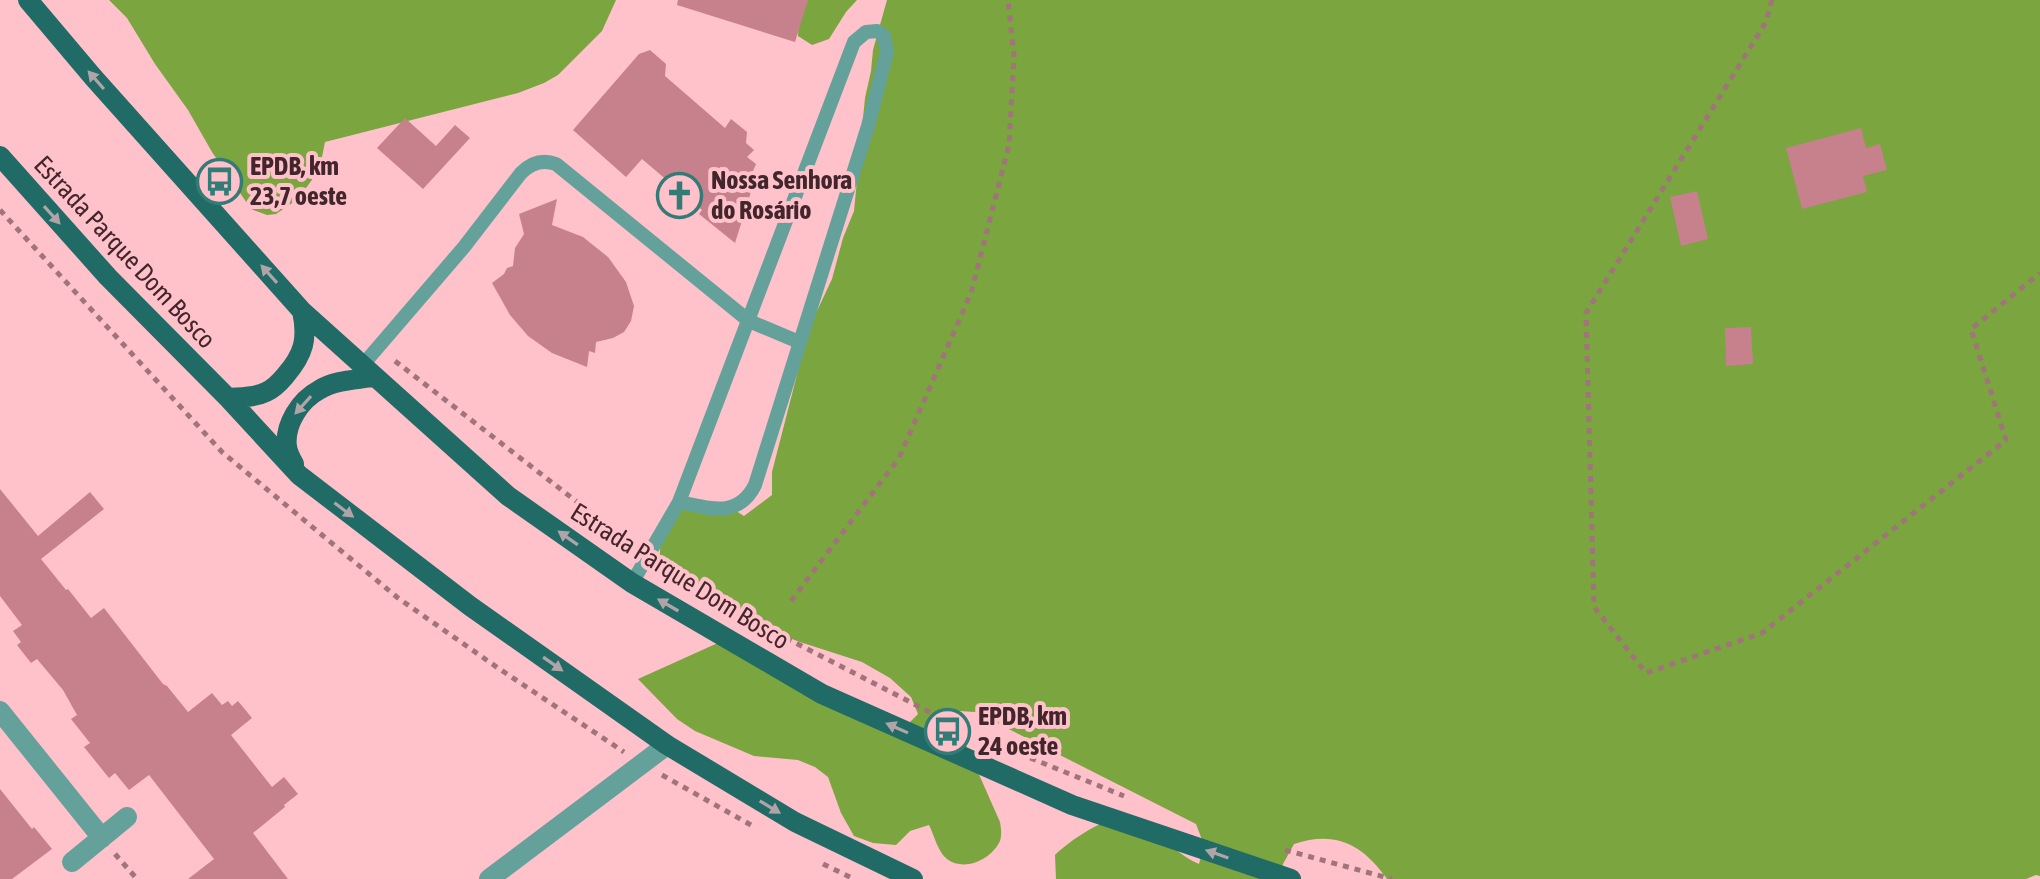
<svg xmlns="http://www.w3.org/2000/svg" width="2040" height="879" viewBox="0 0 2040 879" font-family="'Asap Condensed',sans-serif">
<rect width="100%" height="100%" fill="#ffc2cb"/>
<path fill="#7aa53f" d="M109,0H616L602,31L558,75L544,83L518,93L325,142L321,162L314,177L298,199L276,214L267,215L251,209L212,152L188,110L155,64L127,18Z
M800,0H857L846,12L829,39L812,45L798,36Z
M887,0H2040V876L2036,875L2026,879H1387C1363,845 1336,830 1294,844L1283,864L1280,879H1056L1055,855C1066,844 1099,820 1115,820C1121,820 1145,829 1151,832C1168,841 1180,856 1199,864L1204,845L1196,824L975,712L959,711L958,727L1000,822C1001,828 1002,835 1000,841C991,860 964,872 947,859C938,852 934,835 929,825L910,831L896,845L873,843L854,836L841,813L828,777L815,767L798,760L754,756L695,731L677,719L638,679L720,642L906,726L918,714L911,697L890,678L862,662L800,642L727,614L712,600L695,596L681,585L670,572L659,566L662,520L679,502L730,507L744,516L772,495V472L809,328L832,279L843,238L854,211L865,98L871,71L873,50Z"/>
<path fill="#c7818d" d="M678,0H808L795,42L677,5Z
M650,50L666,64L665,76L725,128L731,119L747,132L746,143L754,150L747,157L756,164L751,176L755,179L735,243L699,214L702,210L642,159L626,177L573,130L639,54Z
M405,118L436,146L455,125L470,138L423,189L377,148Z
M1861,128L1866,148L1880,144L1887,170L1863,176L1867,192L1802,209L1786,148Z
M1697,191L1708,239L1681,246L1670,197Z
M557,199L552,225L583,237L608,257L626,282L634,306L631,321L624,332L613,338L596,342L595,353L589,351L587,367L552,353L528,336L510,315L492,283L504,274L507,268L513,266L515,248L524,234L519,214Z
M1751,327L1753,364L1726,366L1725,328Z
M0,489L38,536L90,492L104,509L41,559L66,590L68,589L91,618L104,608L163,684L167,686L188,712L212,693L222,705L228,701L232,706L238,701L252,718L231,735L272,787L284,777L298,794L284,805L285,807L253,833L288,879H188L214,859L149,775L129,790L115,773L109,778L84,747L90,743L71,719L77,715L63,690L37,659L31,663L17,645L21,642L13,631L22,625L0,596Z
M0,789L32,829L34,827L52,849L12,879H0Z"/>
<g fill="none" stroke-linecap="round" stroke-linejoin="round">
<path stroke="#a1747b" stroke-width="5" stroke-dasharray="6 6" stroke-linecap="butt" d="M1772,0L1766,22L1586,313L1594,607L1646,673L1762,633L2006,440L1971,329L2040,273
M0,210L222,452L398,598L498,668L624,752
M395,361L634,546
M661,567L712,600L955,725
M791,601L899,458L971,293L1009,145L1014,56L1008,0
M1008,749L1124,796
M662,775L751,825
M1285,850L1392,879
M115,854L137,879
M823,864L854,879"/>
<path stroke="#65a19b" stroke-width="14" d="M361,367L464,247L521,173C531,163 542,159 556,164L749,321L799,342
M632,583L679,502L854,42L866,32L877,31L884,36L887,52L868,126L755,485C738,519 709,508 679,502"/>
<path stroke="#65a19b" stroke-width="20" d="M0,711L102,838
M72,862L127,817
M489,879L667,745"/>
<path stroke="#216b66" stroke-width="20" d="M28,0L93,77L302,311L508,496L632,583L822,694L1072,805L1291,879
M0,156L108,277L228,398L299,475L470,606L667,745L795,822L913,879
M228,398C240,397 254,398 266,392C273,389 280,382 285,376C304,354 308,339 302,311
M294,464C291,459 288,453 287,447C284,425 300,400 319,390C334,380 355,380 373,377"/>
</g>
<defs><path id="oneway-solid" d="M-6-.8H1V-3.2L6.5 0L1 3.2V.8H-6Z" transform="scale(2)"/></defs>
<g fill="#b1a4a8">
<use href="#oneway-solid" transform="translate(96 80) rotate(-131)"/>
<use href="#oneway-solid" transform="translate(52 215) rotate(48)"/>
<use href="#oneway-solid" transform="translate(269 274) rotate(-132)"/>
<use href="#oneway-solid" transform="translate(303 405) rotate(132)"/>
<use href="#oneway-solid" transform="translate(344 510) rotate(37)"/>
<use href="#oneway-solid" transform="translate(568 538) rotate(-145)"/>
<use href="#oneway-solid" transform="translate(668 605) rotate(-150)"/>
<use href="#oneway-solid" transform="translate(553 664) rotate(35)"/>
<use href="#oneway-solid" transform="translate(897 728) rotate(-156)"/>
<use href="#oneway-solid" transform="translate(770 807) rotate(31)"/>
<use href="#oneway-solid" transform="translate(1217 854) rotate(-161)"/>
</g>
<defs>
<symbol id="bus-ring" viewBox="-11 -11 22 22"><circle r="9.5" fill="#ffc2cb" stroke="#337b76" stroke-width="1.5"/><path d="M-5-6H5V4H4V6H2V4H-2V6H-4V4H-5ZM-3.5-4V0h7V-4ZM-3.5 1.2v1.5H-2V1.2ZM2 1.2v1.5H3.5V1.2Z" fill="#337b76"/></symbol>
<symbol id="church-ring" viewBox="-11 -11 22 22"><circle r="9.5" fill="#ffc2cb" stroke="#337b76" stroke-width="1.5"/><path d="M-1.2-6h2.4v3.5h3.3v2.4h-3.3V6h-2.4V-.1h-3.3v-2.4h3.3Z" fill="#337b76"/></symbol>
</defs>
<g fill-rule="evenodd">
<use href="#bus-ring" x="194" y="156" width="51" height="51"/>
<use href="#church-ring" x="654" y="170" width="51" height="51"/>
<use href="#bus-ring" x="922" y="706" width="51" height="51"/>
</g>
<g text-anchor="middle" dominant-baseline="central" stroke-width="8" stroke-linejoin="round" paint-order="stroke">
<g font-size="26" font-weight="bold" fill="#43262b" stroke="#ffc2cb" text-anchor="start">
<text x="250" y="166">EPDB, km<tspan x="250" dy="30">23,7 oeste</tspan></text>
<text x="711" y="180">Nossa Senhora<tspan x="711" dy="30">do Rosário</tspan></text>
<text x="978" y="716">EPDB, km<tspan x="978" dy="30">24 oeste</tspan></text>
</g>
<g font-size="26" fill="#43262b" stroke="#ffc2cb">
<text transform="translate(125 252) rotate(47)">Estrada Parque Dom Bosco</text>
<text transform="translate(680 576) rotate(32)">Estrada Parque Dom Bosco</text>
</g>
</g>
</svg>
